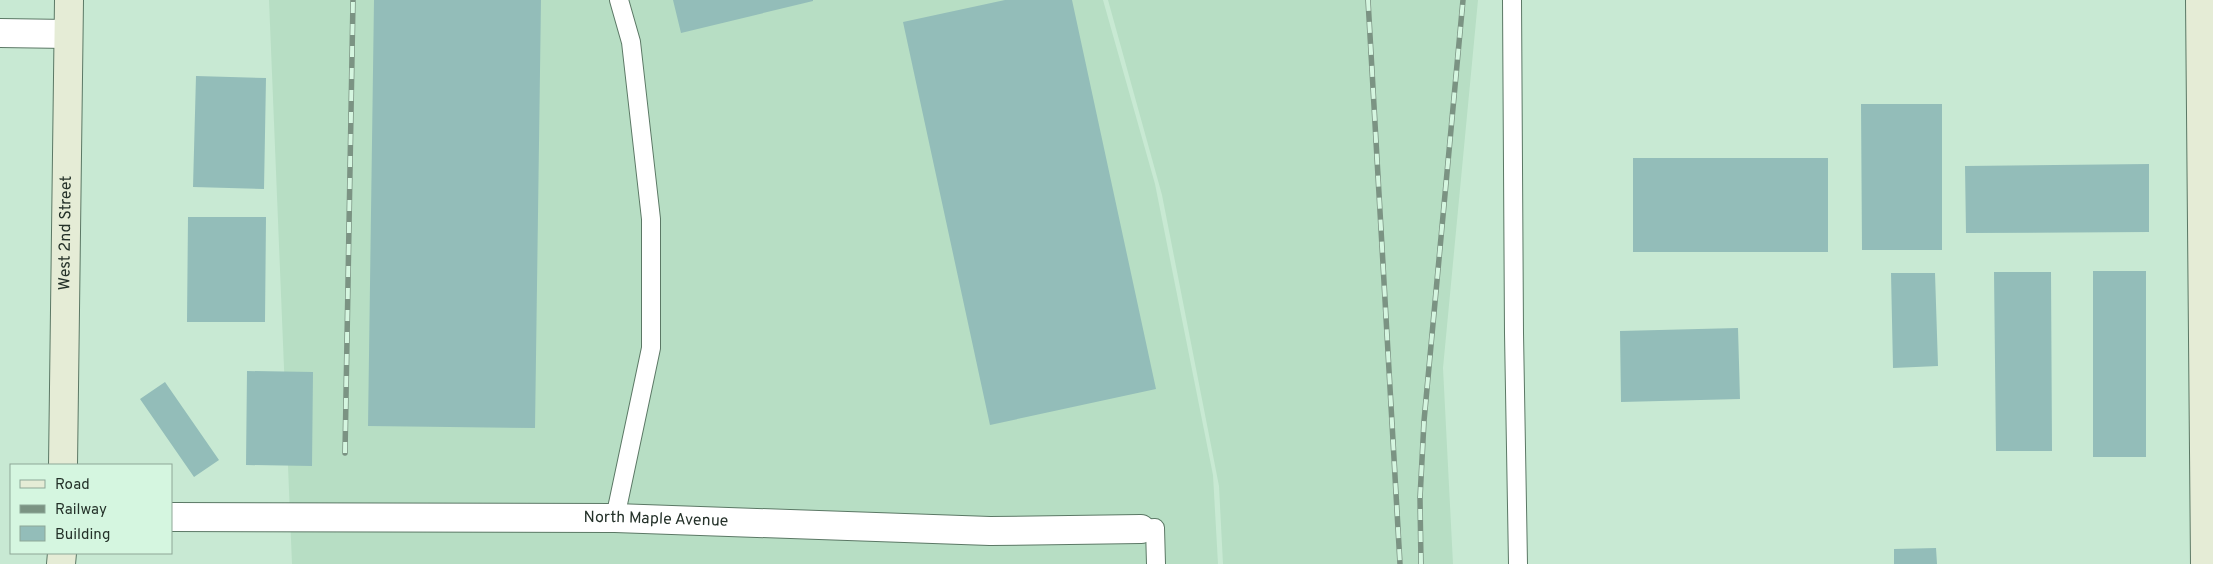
<svg xmlns="http://www.w3.org/2000/svg" width="2213" height="564" viewBox="0 0 2213 564" font-family="Overpass,sans-serif">
<rect width="100%" height="100%" fill="#c8e9d3"/>
<path fill="#b7dec4" d="M269,0H1103L1155,184L1213,475L1218,564H292Z
M1108,0H1478L1443,368L1453,564H1223L1219,486L1162,195Z"/>
<path fill="#93bdb9" d="M374,0H541L535,428L368,426Z
M673,0H813V1L681,33Z
M1005,0H1072L1156,389L990,425L903,22Z
M196,76L266,78L264,189L193,187Z
M1861,104H1942V250H1862Z
M1633,158H1828V252H1633Z
M2149,164V232L1966,233L1965,166Z
M188,217H266L265,322H187Z
M2093,271H2146V457H2093Z
M1994,272H2051L2052,451H1996Z
M1891,273H1935L1938,366L1893,368Z
M1738,328L1740,399L1621,402L1620,331Z
M247,371L313,372L312,466L246,465Z
M165,382L219,460L194,477L140,399Z
M1936,548L1937,564H1894V549Z"/>
<g fill="none" stroke-linecap="round" stroke-linejoin="round">
<defs>
<path id="lane" d="M1512,0L1514,333L1518,564
M615,518L651,348V219L631,42L619,0
M1141,529L1155,528L1156,564"/>
<g id="street">
<path d="M0,33L68,34"/>
<path id="s1" d="M171,517L615,518L990,531L1141,529"/>
</g>
<g id="secondary">
<path d="M2200,0L2205,564"/>
<path id="s2" d="M63,465L69,0"/>
<path d="M61,564L62,553"/>
</g>
</defs>
<use href="#lane" stroke="#5b7865" stroke-width="20"/>
<use href="#street" stroke="#5b7865" stroke-width="30"/>
<use href="#secondary" stroke="#5b7865" stroke-width="30"/>
<use href="#lane" stroke="#fff" stroke-width="18"/>
<use href="#street" stroke="#fff" stroke-width="28"/>
<use href="#secondary" stroke="#e5ecd6" stroke-width="28"/>
<defs>
<path id="rail" d="M1368,0L1400,564
M345,453L353,0
M1421,564L1420,498L1424,421L1463,0"/>
</defs>
<use href="#rail" stroke="#7b9383" stroke-width="5.5"/>
<use href="#rail" stroke="#d5f6e0" stroke-width="4" stroke-dasharray="11" stroke-linecap="butt"/>
</g>
<g text-anchor="middle" dominant-baseline="central" stroke-width="4" stroke-linejoin="round" paint-order="stroke">
<g font-size="16" fill="#243129" stroke="#d5f6e0">
<text stroke="none"><textPath href="#s2" startOffset="232">West 2nd Street</textPath></text>
<text stroke="none"><textPath href="#s1" startOffset="485">North Maple Avenue</textPath></text>
</g>
</g>
<rect x="10" y="464" width="162" height="90" fill="#d5f6e0" stroke="#8ea797"/>
<rect x="20" y="480" width="25" height="8" fill="#e5ecd6" stroke="#8ea797"/>
<text x="55" y="489" font-size="15" fill="#243129">Road</text>
<rect x="20" y="505" width="25" height="8" fill="#7b9383" stroke="#8ea797"/>
<text x="55" y="514" font-size="15" fill="#243129">Railway</text>
<rect x="20" y="526" width="25" height="15" fill="#93bdb9" stroke="#8ea797"/>
<text x="55" y="539" font-size="15" fill="#243129">Building</text>
</svg>
